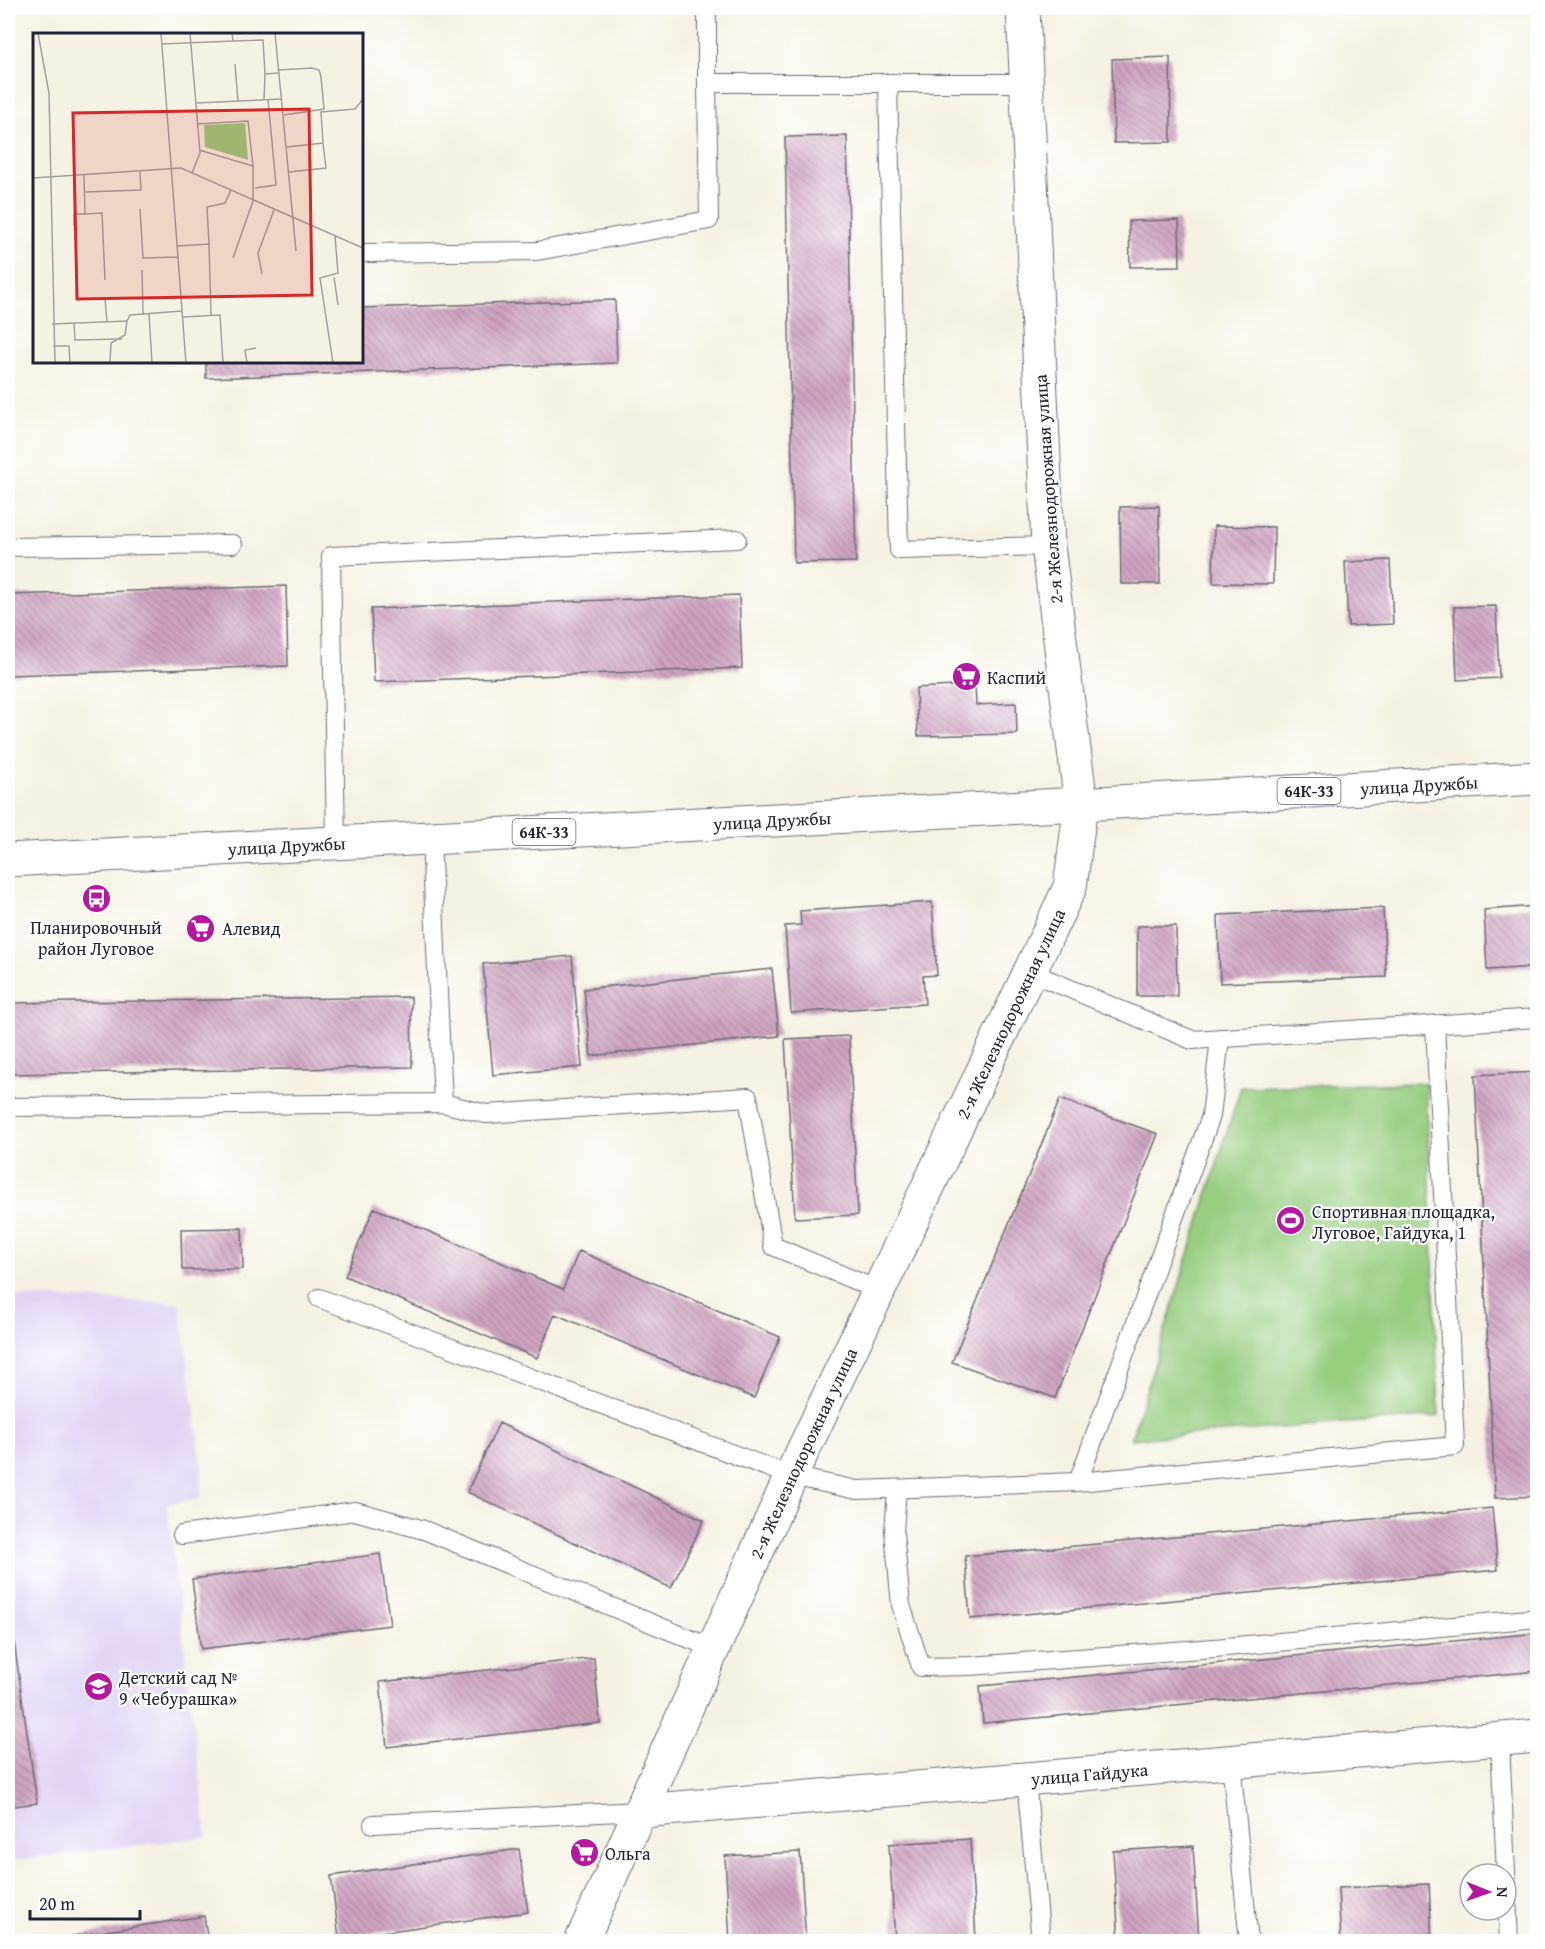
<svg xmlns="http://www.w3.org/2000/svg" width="1545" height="1949" viewBox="0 0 1545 1949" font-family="'Gentium Book Plus',serif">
<defs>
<pattern id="building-back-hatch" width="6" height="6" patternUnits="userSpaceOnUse" patternTransform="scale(1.5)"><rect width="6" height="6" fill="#cfa4c1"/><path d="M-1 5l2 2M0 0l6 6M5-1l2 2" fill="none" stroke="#a8859e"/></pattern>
</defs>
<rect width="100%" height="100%" fill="#fff"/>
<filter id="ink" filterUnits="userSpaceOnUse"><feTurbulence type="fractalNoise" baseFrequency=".0167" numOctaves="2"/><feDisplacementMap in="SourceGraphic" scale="12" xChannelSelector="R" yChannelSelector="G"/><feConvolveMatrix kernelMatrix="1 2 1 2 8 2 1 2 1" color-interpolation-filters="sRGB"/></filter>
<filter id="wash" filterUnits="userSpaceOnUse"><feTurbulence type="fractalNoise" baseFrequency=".008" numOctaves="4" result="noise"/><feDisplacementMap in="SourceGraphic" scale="24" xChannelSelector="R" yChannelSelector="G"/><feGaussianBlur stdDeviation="1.35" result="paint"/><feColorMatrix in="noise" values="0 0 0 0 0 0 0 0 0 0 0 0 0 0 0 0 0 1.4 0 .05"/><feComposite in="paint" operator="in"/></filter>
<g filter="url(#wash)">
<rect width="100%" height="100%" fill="#f5f2e3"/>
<path fill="#e1d4f4" d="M8,1296L180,1303L202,1467L200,1499L167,1504L207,1837L8,1861Z"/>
<path fill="#98ce80" stroke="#5d785e" stroke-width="1.5" d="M1426,1083L1439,1416L1131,1439L1241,1087Z"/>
<g id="blocks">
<path fill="url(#building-back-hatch)" d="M1170,57L1171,142L1114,143L1112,59Z
M847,136L856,562L794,563L785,137Z
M1179,220L1180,266L1130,267L1129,221Z
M615,300L617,363L206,378V362H362V308Z
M1159,506L1160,584H1121L1120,507Z
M1214,526L1274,527L1273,584L1213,583Z
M1390,560L1393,624L1348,626L1345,562Z
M286,586L288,666L8,675V595Z
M739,595L742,668L374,682L371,609Z
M1496,606L1499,678L1457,680L1454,607Z
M975,685L976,705L1016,703L1017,734L918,736L916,688Z
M932,902L937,975L923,976L925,1004L791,1013L785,926L801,925L800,911Z
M1538,906V967L1487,970L1484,910Z
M1383,908L1386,977L1220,983L1218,915Z
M1137,926H1176L1177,996H1137Z
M572,956L582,1067L493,1075L483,964Z
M772,969L779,1036L591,1056L584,989Z
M411,997L412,1067L8,1074V1003Z
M849,1036L858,1215L795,1218L785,1039Z
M1538,1072V1496L1495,1498L1475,1075Z
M1060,1099L1158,1134L1055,1398L952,1362Z
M374,1208L563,1289L579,1251L780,1337L754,1398L555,1314L537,1358L345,1276Z
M242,1228L243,1269L182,1270L181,1229Z
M499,1423L704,1520L671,1588L467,1492Z
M1492,1508L1498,1570L970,1619L965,1556Z
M380,1554L390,1625L201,1649L192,1579Z
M8,1599L37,1803L8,1807Z
M1538,1633V1671L983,1723L980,1686Z
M594,1658L600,1723L387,1747L380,1682Z
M970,1839L976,1940L895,1942L889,1844Z
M1193,1846L1199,1940L1119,1942L1113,1851Z
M519,1849L528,1912L339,1938L331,1876Z
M800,1852L806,1942H730L725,1856Z
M1429,1884L1432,1942H1341L1338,1888Z
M204,1916L208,1942H49V1940Z"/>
</g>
</g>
<g filter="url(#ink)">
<use href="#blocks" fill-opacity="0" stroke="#6c6b76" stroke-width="1.5"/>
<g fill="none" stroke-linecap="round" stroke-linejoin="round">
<defs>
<path id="lane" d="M707,83V8
M888,84L899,550L1048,546
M362,253L537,251L709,220L707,83H1026
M8,547L233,544
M336,842L331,556L737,539
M1030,972L1192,1040L1538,1018
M443,1103L486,1114L748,1097L773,1246L880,1291
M8,1107L443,1103L431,838
M319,1298L791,1476L857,1490L1078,1482L1211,1116L1220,1038
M1078,1482L1455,1446L1435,1024
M897,1489L894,1532L901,1605L921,1667L970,1666L1215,1648L1538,1618
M182,1535L355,1511L424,1530L712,1648
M1500,1740L1506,1874
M1231,1762L1249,1942
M1026,1779L1041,1942
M373,1824L641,1811
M1506,1876L1509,1942"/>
<g id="street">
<path id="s1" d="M641,1811L1538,1736"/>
<path id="s2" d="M581,1942L791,1476L1070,887L1081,804L1048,546L1023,8"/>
</g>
<g id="primary">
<path id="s3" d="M8,860L1081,804L1538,778"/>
</g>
</defs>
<use href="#lane" stroke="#6c6b76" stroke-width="20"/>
<use href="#street" stroke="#6c6b76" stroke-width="35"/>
<use href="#primary" stroke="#6c6b76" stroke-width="35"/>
<use href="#lane" stroke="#fff" stroke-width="18"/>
<use href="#street" stroke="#fff" stroke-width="33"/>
<use href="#primary" stroke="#fff" stroke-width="33"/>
</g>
</g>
<defs>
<symbol id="supermarket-disc" viewBox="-11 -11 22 22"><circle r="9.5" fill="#b5179e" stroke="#fff"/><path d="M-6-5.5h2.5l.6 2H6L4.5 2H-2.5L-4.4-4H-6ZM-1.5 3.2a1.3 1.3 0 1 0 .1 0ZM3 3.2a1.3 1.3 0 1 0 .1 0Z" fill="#fff"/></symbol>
<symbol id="bus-disc" viewBox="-11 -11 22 22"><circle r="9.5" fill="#b5179e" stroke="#fff"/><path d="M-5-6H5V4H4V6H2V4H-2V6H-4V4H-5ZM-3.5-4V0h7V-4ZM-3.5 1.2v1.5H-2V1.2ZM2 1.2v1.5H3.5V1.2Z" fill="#fff"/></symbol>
<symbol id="stadium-disc" viewBox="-11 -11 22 22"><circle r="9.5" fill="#b5179e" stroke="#fff"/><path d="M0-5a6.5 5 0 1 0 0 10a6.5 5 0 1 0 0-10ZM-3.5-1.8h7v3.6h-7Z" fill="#fff"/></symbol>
<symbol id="school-disc" viewBox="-11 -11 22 22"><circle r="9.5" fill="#b5179e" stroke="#fff"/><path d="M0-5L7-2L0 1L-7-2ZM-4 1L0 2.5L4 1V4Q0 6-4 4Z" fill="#fff"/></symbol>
</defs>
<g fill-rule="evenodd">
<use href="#supermarket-disc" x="950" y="660" width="33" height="33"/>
<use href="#bus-disc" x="80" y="882" width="33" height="33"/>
<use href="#supermarket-disc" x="184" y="912" width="33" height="33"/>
<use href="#stadium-disc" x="1274" y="1204" width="33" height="33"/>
<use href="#school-disc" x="82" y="1670" width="33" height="33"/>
<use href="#supermarket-disc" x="568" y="1836" width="33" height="33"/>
</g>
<g text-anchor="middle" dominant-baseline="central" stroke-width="4.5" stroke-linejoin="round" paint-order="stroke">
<g fill="#fff" stroke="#646476" stroke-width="1.5">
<rect x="1277.5" y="778" width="63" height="26" rx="4.5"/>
<rect x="512.5" y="819" width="63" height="26" rx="4.5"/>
</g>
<g font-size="16" font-weight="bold" fill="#22223b">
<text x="1309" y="791">64К-33</text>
<text x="544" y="832">64К-33</text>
</g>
<g font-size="18" fill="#22223b" stroke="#fff">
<text transform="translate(1048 489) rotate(-94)">2-я Железнодорожная улица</text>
<text stroke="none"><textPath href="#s3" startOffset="1413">улица Дружбы</textPath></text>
<text stroke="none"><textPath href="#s3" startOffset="765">улица Дружбы</textPath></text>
<text stroke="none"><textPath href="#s3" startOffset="279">улица Дружбы</textPath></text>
<text stroke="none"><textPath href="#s2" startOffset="1023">2-я Железнодорожная улица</textPath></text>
<text stroke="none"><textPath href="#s2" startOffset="537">2-я Железнодорожная улица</textPath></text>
<text stroke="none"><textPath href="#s1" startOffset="450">улица Гайдука</textPath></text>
</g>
<g font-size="18" fill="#22223b" stroke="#fff" text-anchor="start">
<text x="987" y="677">Каспий</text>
<text x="96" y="927" text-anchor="middle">Планировочный<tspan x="96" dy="21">район Луговое</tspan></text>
<text x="222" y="928">Алевид</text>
<text x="1312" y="1211">Спортивная площадка,<tspan x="1312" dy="21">Луговое, Гайдука, 1</tspan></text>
<text x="119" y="1677">Детский сад №<tspan x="119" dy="21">9 «Чебурашка»</tspan></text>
<text x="605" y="1853">Ольга</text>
</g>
</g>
<g transform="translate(33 33)">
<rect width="330" height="330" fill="#f5f2e3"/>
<path d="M212,90L215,127L172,114L171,92Z" fill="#98ce80"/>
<path fill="none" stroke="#a19fa0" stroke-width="1.5" d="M5,0L16,60L22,330M128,0L153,330M157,0L167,120L159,140M242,0L263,218M200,8L230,7L232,41L246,40M129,11L200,8L199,0M202,31L205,68M246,37L279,35L286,37L288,44L291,76L251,82M231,67L232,41M163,70L249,66M164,91L215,88L220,133M254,114L290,110L288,79L322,76L330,66M166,117L220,133V168L200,225M256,139L293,135L290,110M51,142L52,181L69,180L72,247M0,145L148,135L330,215M222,155L243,152L235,66M52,159L108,157L107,139M107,176L110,225L145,224M41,193V181H52M176,211L174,174L192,170L198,157M144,213L176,211L178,282M109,237L110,281M229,241L225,220L241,177M301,244L305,272M72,265L74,289M116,281L119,330M149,284L187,282L190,330M41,290L42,307L89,306M19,291L94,288L97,282L149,278M20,313H36L37,330M77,330L78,310L92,302L94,288M214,330L212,317L223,315M300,330L287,245L305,240L302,203"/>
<path fill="#d62828" fill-opacity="0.15" stroke="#d62828" stroke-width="3" d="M276,76L279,262L44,266L40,80Z"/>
<rect width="330" height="330" fill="none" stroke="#22223b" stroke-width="3"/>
</g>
<rect width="1545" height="1949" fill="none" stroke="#fff" stroke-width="30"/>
<g transform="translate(1488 1892) rotate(91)"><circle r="28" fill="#ffffff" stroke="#a7a7b1" stroke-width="1.5"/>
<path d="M0-4.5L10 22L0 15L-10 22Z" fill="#b5179e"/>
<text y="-9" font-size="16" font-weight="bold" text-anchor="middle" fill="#22223b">N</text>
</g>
<path d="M30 1910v9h110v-9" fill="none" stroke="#22223b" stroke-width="3"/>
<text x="39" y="1910" font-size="18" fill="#22223b" stroke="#ffffff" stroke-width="4.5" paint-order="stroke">20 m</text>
</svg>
